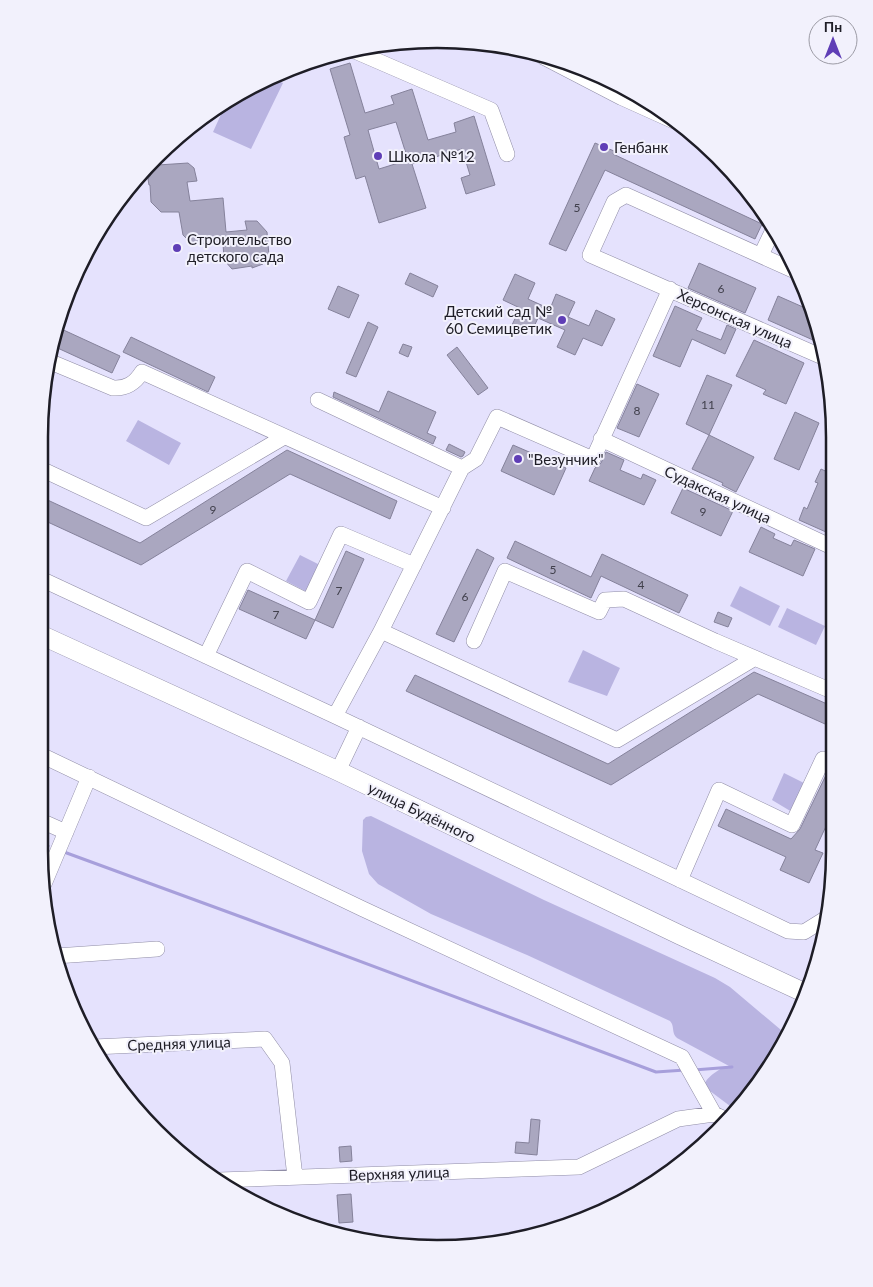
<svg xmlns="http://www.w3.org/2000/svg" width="873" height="1287" viewBox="0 0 873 1287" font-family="Lato,sans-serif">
<rect width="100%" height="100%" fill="#e5e2fd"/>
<path fill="#b9b4e1" d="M270,77L283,83L251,149L213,132L228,99Z
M138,420L181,443L169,465L126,441Z
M300,555L322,566L309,593L286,581Z
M740,586L780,606L770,626L730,606Z
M787,608L825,626L816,645L778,627Z
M583,650L620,668L607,696L568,682Z
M784,773L804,783L792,812L772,800Z
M371,816L544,900L715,978L730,987L787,1035L734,1109L710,1091L705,1083C708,1076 723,1066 729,1066L677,1038C671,1033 675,1026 670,1021L527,955L431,914L378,884L369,874L362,851L363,820L366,817Z"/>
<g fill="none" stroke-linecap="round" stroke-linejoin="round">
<path stroke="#a79fdb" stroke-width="3" d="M39,843L48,846
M64,852L247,919L656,1072L685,1070
M694,1070L732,1067"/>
</g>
<path fill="#aaa7c0" stroke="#85829b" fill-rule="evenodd" d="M350,63L365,113L394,104L391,96L412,89L428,140L456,132L454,123L474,116L495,185L466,194L461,178L470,175L462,149L412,164L426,208L379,223L365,176L356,179L344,137L350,135L330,69ZM396,122L408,160L379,169L368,130Z
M595,143L614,151L613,154L762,224L755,239L605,170L566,251L549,244Z
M188,163L194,168L197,181L187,182L190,201L223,198L226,232L247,230L245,221H257L267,232L269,256L263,264L252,268V266L232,269L224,260L223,243L192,244L183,235L179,212H161L151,202L150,185H149L148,179L158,165Z
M699,263L756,288L745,313L688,288Z
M410,273L438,286L433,297L405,284Z
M515,274L535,283L528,299L550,309L556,294L575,302L568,317L589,326L596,310L615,319L602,346L583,338L575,355L557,347L565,330L538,318L531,333L512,325L520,308L503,300Z
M338,286L359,295L349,318L328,309Z
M778,296L812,311L822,344L768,320Z
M675,306L702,318L696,330L721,340L727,325L736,329L725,354L692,339L680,367L653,356Z
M368,322L378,327L356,377L346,373Z
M57,327L120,356L112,373L51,345Z
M131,337L215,377L208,392L123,352Z
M754,340L804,363L786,404L763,394L766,390L736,376Z
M403,344L412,347L408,357L399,353Z
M457,347L488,388L478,395L447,355Z
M707,375L732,385L709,435L686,424Z
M637,384L659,394L639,437L617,428Z
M388,391L436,412L427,433L436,437L433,444L333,397L334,392L379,412Z
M795,412L819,423L799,470L774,459Z
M709,435L754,457L736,492L722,485L723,483L692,469Z
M449,444L465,452L463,456L461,457L446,450Z
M513,445L566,468L554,495L501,471Z
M287,450L397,501L390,519L290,474L141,565L39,518V496L140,543Z
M606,452L624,460L620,470L641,479L643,474L656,480L644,505L589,481L595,468L601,463Z
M821,469L834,475V514L826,532L799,520L804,507L807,509L818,483L815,482Z
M683,488L733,511L721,536L671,513Z
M761,527L775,534L773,538L791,546L794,540L815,549L803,576L749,552Z
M515,541L591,577L602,554L688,595L679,613L601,576L591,598L507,558Z
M477,549L494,558L454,642L436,634Z
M346,551L364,559L333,628L315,620Z
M248,590L315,620L306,639L239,609Z
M718,612L732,618L728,627L714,622Z
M754,672L834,707V728L758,694L611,785L406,691L415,675L608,764Z
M827,773L834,776V809L815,850L823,853L809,883L780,870L786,857L718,826L726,809L791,839L800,829Z
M531,1119L540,1120L537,1155L515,1153L516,1142L529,1143Z
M351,1146L352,1161L340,1162L339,1147Z
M351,1194L353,1222L339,1223L337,1195Z"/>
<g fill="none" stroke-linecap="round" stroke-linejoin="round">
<defs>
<path id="minor" d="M350,49L491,110L507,154
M761,255L774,228
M797,272L626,195L614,202L590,255L827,359
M46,360L113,388C127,389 135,383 142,372L443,508
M318,400L462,468
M601,439L834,548
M39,468L146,518L284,437
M39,578L335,716L788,931L804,932L828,917
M381,631L617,740L755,658
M474,641L505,571L599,612L605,600L624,599L715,641L834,692
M206,656L247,571L309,602L341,534L414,565
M335,716L381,631L462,468L476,459L497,417L593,459L670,289
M39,754L363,909L682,1057L714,1114
M338,771L359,727
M39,820L66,832
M680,880L719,790L792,825L823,759L834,764
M44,884L89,777
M56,956L157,949
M94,1047L265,1039L282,1063L295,1177
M219,1180L579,1167L678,1119L714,1114L727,1120"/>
<path id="major" d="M544,55L623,96L674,119
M39,634L338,771L680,935L805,993"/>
</defs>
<use href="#minor" stroke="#908da6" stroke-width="16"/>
<use href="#major" stroke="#908da6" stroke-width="20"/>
<use href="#minor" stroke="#fff" stroke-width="15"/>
<use href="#major" stroke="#fff" stroke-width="19"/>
</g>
<g fill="#5f3eb6" stroke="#f2f1fc" stroke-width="2">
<circle cx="604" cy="147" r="5"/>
<circle cx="378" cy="156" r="5"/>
<circle cx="177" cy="248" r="5"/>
<circle cx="562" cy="320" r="5"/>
<circle cx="518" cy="459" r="5"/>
</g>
<g text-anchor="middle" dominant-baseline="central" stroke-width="4" stroke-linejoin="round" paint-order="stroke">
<g font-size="12" fill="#41404c">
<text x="577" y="207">5</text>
<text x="721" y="288">6</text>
<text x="708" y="404">11</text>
<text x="637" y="410">8</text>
<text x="213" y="509">9</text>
<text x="703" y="511">9</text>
<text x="553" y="569">5</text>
<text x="641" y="584">4</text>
<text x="339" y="590">7</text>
<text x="465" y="596">6</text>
<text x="276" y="614">7</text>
</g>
<g font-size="15" fill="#1e1d26" stroke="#f2f1fc" text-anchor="start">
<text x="614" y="147">Генбанк</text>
<text x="388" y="156">Школа №12</text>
<text x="187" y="239">Строительство<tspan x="187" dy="17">детского сада</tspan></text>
<text x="552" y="311" text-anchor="end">Детский сад №<tspan x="552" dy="17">60 Семицветик</tspan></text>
<text x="528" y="459">"Везунчик"</text>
</g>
<g font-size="15" fill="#1e1d26" stroke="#f2f1fc">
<text transform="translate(735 318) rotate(24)">Херсонская улица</text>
<text transform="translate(718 494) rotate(25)">Судакская улица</text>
<text transform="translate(422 812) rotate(26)">улица Будённого</text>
<text transform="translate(179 1043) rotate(-2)">Средняя улица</text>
<text transform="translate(399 1173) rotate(-2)">Верхняя улица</text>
</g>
</g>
<path d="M0 0H873V1287H0ZM437 48H437A389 389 0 0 1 826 437V851A389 389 0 0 1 437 1240H437A389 389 0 0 1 48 851V437A389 389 0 0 1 437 48Z" fill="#f2f1fc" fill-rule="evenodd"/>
<path fill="none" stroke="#1e1d26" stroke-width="2.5" d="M437 48H437A389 389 0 0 1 826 437V851A389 389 0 0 1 437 1240H437A389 389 0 0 1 48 851V437A389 389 0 0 1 437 48Z"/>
<g transform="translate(833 40)"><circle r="24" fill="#f2f1fc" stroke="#9d9ca6"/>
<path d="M0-4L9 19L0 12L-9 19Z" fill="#5f3eb6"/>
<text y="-8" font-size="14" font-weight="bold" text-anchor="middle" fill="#1e1d26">Пн</text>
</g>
</svg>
